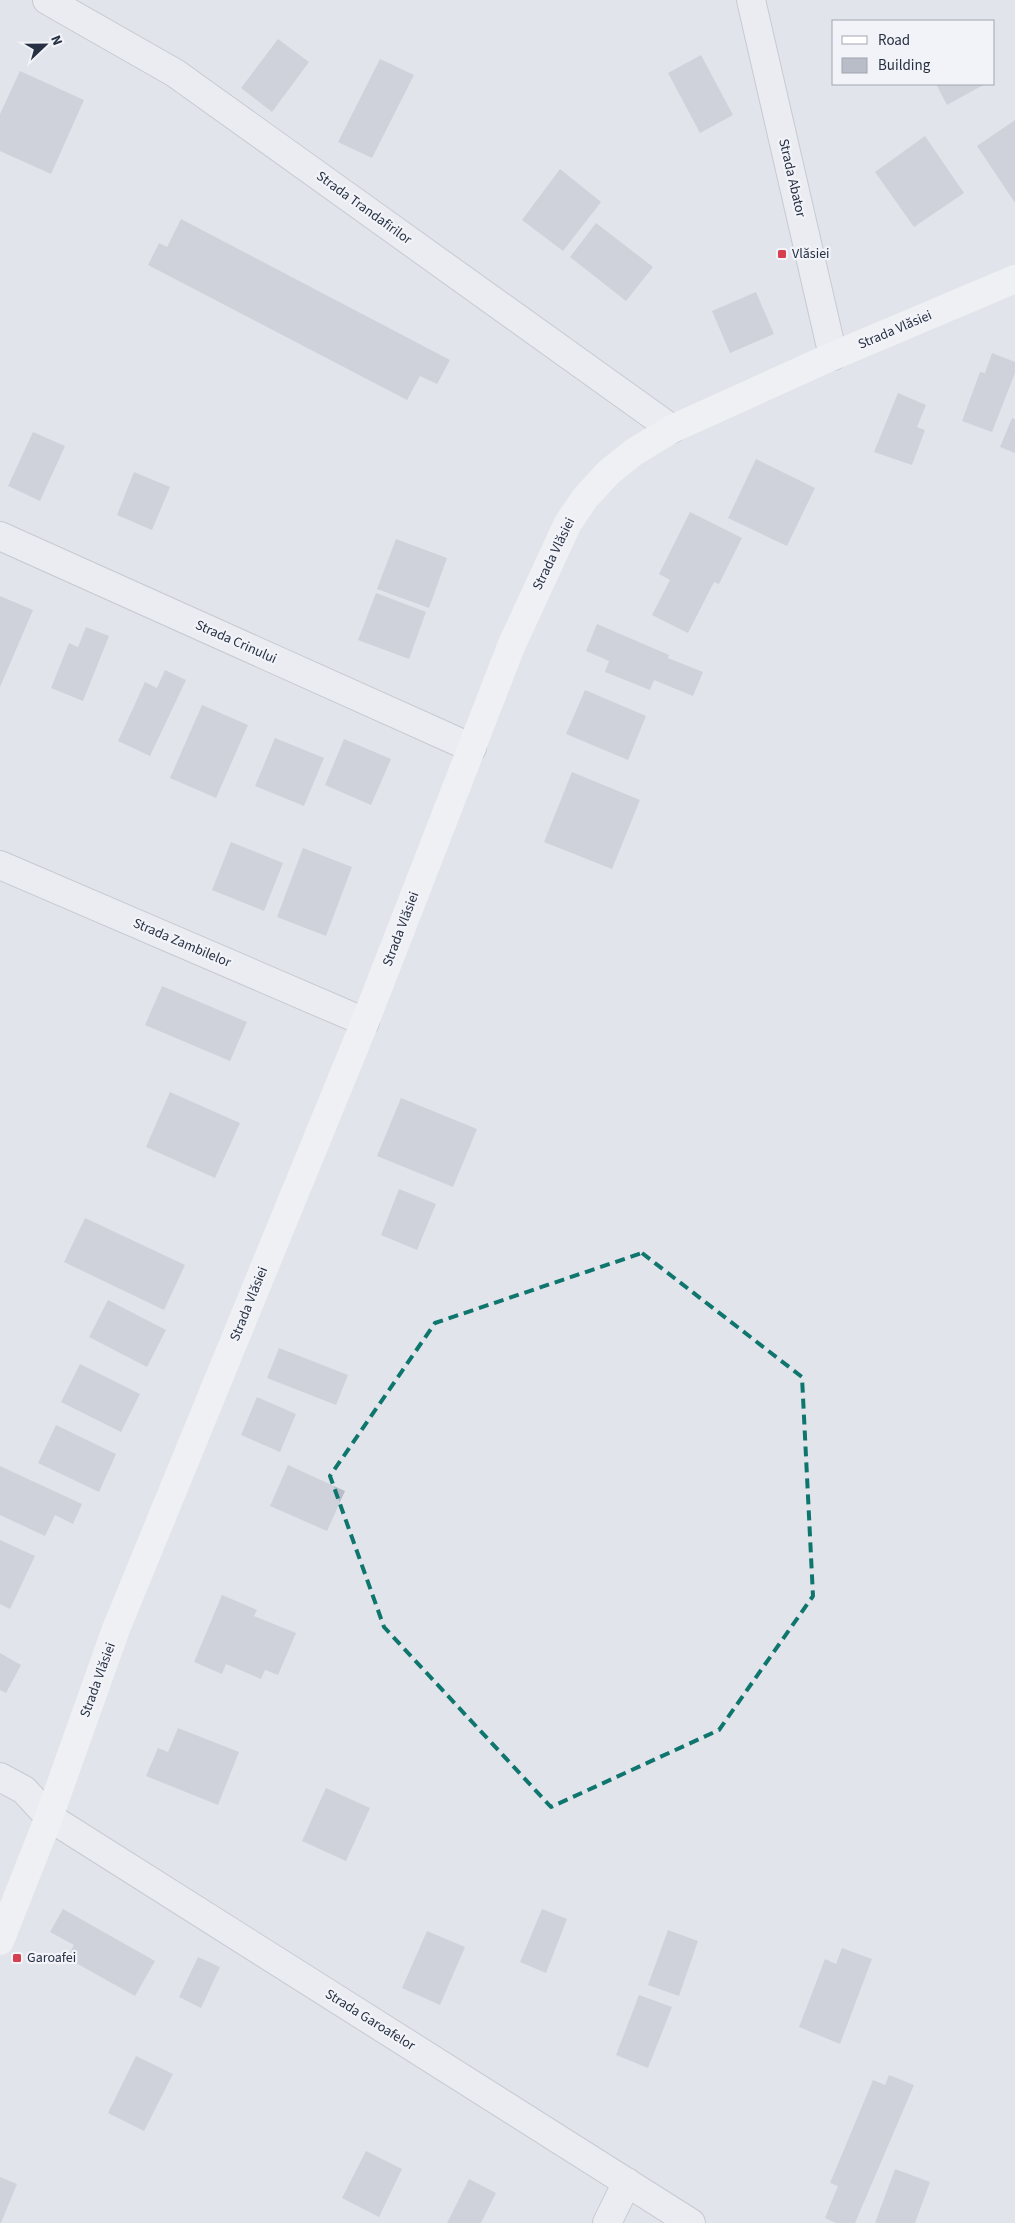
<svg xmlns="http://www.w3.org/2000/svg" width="1015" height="2223" viewBox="0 0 1015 2223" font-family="'Source Sans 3',sans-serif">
<rect width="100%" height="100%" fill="#e1e4eb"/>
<path fill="#b8bdc8" d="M278,39L309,62L272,112L241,88Z
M701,55L733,115L700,133L668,73Z
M380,59L414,75L372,158L338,142Z
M20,71L84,100L51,174L0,151V114Z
M936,84H985L947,105Z
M1015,120V203L977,146Z
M925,136L964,193L914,227L875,172Z
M560,169L601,202L563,251L522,220Z
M181,219L450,360L437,384L420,376L407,400L148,265L159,243L167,247Z
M596,223L653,267L626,301L570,257Z
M756,292L774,334L730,353L712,311Z
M992,353L1015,362V373L992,432L962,421L980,372L985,373Z
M898,393L926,405L917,427L925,430L912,465L874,452Z
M1012,418L1015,419V453L1000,447Z
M33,432L65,446L40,501L8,486Z
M756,459L815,488L787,546L728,518Z
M134,472L170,487L152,530L117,515Z
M690,512L742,538L719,584L714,582L688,633L652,615L670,580L659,574Z
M396,539L447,558L429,608L377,589Z
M376,593L426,612L409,659L358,640Z
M0,596L33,610L0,687Z
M597,624L669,655L668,658L703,672L693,696L654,680L650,690L605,672L609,661L586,651Z
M86,627L109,636L83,701L51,688L69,643L78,647Z
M165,670L186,680L150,756L118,741L145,682L157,688Z
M585,690L646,716L628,760L566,734Z
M202,705L248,725L216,798L170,778Z
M275,738L324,758L304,806L255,786Z
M344,739L391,759L371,805L325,785Z
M572,772L640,800L612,869L544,842Z
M231,842L283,863L264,911L212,890Z
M303,848L352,867L326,936L277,917Z
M162,986L247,1022L230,1061L145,1025Z
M170,1092L240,1123L215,1178L146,1147Z
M401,1098L477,1129L453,1187L377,1156Z
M399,1189L436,1204L417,1250L381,1235Z
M85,1218L185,1265L164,1310L64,1262Z
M108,1300L166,1330L147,1367L89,1337Z
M279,1348L348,1375L336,1405L267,1378Z
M80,1364L140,1394L121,1432L61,1402Z
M257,1397L296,1414L280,1452L241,1435Z
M56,1425L116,1454L99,1492L38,1463Z
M288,1465L345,1491L327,1531L270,1506Z
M0,1466L82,1504L73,1524L55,1515L45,1536L0,1515Z
M0,1540L35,1556L10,1609L0,1604Z
M222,1595L257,1610L254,1616L296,1633L278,1675L265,1670L261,1679L226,1664L222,1674L194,1662Z
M0,1653L21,1665L6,1693L0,1690Z
M178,1728L239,1752L218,1805L146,1776L158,1748L168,1752Z
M326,1788L370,1808L346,1861L302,1841Z
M63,1909L155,1961L135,1996L67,1958L74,1945L50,1932Z
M542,1909L567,1919L546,1973L520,1962Z
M668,1930L698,1941L679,1996L648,1985Z
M427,1931L465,1947L440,2005L402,1988Z
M842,1948L872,1959L840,2044L799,2027L825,1959L836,1964Z
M198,1957L220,1967L201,2008L179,1997Z
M639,1995L672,2007L648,2068L616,2055Z
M136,2056L173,2074L144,2131L108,2113Z
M889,2075L914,2085L855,2223H836L825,2218L838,2186L830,2183L873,2080L885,2085Z
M366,2151L402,2169L379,2217L342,2198Z
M895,2169L930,2182L915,2223H875Z
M0,2177L17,2184L1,2223H0Z
M469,2179L496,2193L481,2223H447Z"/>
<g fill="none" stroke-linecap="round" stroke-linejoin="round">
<defs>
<path id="minor" d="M47,0L175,73L672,429
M751,0L833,356
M0,536L472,748
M0,865L365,1022
M0,1777L24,1790L49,1817L691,2223
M607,2223L627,2182"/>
</defs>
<use href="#minor" stroke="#a6abb5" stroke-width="30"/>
<use href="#minor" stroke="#f4f5f8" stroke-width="28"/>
<path stroke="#fff" stroke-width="28" d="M0,1941L49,1817L116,1629L365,1022L512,644L568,523L585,498L609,472L634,452L672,429L833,356L1015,279"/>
</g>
<path d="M0 0H1015V2223H0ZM642,1253L802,1377L813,1596L719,1730L551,1807L384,1627L330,1476L435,1323Z" fill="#e1e4eb" fill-opacity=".55" fill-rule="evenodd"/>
<path fill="none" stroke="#0f766e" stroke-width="4" stroke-dasharray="10 6" stroke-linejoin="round" d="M642,1253L802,1377L813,1596L719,1730L551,1807L384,1627L330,1476L435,1323Z"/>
<g fill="#d73e4e" stroke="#f1f3f8" stroke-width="2">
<rect x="777" y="249" width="10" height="10" rx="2.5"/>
<rect x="12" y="1953" width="10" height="10" rx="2.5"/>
</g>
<g text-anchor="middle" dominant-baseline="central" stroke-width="4.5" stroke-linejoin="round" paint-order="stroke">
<g font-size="14" fill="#283143" stroke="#f1f3f8">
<text transform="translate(792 178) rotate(77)">Strada Abator</text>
<text transform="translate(364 208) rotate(36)">Strada Trandafirilor</text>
<text transform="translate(895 330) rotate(-23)">Strada Vlăsiei</text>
<text transform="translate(554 554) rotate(-64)">Strada Vlăsiei</text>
<text transform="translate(236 642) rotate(24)">Strada Crinului</text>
<text transform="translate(401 929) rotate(-69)">Strada Vlăsiei</text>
<text transform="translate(182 943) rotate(23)">Strada Zambilelor</text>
<text transform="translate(249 1304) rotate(-68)">Strada Vlăsiei</text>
<text transform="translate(98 1680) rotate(-70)">Strada Vlăsiei</text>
<text transform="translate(370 2020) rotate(32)">Strada Garoafelor</text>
</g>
<g font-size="14" fill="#283143" stroke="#f1f3f8" text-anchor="start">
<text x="792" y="254">Vlăsiei</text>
<text x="27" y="1958">Garoafei</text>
</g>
</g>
<rect x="832" y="20" width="162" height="65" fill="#f1f3f8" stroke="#a1a5b0"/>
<rect x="842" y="36" width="25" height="8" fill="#ffffff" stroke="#a1a5b0"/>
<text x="878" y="45" font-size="15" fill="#283143">Road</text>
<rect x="842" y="58" width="25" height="15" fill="#b8bdc8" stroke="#a1a5b0"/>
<text x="878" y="70" font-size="15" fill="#283143">Building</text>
<g transform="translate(45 45) rotate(68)" stroke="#f1f3f8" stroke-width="4" paint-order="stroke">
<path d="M0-4L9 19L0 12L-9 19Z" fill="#283143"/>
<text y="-8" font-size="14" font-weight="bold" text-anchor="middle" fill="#283143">N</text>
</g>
</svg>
